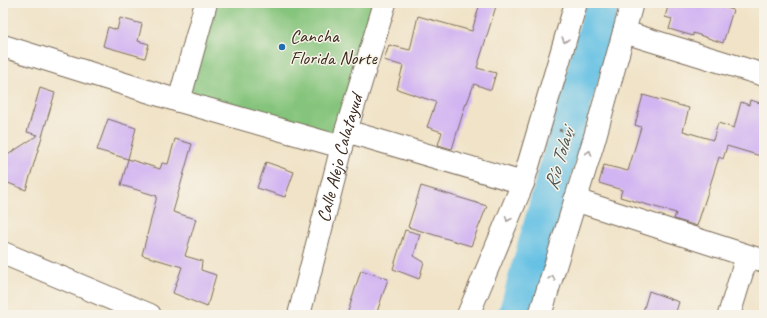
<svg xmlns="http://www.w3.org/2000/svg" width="767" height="318" viewBox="0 0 767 318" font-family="Caveat,sans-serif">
<rect width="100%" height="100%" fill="#f7f3e8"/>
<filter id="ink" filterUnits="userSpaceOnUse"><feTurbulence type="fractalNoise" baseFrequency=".025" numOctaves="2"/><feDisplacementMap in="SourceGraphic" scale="8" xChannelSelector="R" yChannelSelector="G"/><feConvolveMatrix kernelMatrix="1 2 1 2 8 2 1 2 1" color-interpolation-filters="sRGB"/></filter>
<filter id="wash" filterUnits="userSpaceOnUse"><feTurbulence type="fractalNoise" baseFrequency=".012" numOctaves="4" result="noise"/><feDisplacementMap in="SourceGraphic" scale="16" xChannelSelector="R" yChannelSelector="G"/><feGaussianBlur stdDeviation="0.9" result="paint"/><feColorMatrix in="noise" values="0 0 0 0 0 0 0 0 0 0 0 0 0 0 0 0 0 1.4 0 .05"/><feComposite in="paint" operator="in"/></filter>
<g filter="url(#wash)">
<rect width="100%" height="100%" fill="#f0e3c7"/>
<path fill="#85c47c" stroke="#60774d" d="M215,3H375L337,134L189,91Z"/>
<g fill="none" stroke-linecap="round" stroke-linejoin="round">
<path stroke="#66c1e4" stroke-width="34" d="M515,315L603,3"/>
</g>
<g id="blocks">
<path fill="#d1b4f2" d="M480,3H497L477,68L496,73L491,90L474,84L467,103H466L452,149L438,145L442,132L427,127L436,102L397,89L403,66L384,60L389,45L410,50L418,16L472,31Z
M669,3H704L717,7L718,5L733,10L723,43L693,33V36L669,29L672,19L665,17Z
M120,18L142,24L138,41L149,44L145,58L103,46L108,27L117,30Z
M40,88L55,93L26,190L3,181V158L38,135L27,132Z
M643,95L689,108L683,131L713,140L718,123L734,128L741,102L749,105L750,100L764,104V157L727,146L723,159L719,157L697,226L674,219L676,213L620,197L622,190L599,183L604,165L628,171L641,127L635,125Z
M108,119L136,128L128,159L97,150Z
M175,139L192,144L173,212L196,219L185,256L202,261L201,270L216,275L207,307L173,293L182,267L142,255L157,196L121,185L128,159L160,169L162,163L168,164Z
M266,162L294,172L285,197L257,188Z
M421,186L487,206L471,246L408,227Z
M405,230L420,234L414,256L424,262L419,279L393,269Z
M361,270L388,279L376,315H347Z
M649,291L679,302L675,315H642Z"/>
</g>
</g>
<g filter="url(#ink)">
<use href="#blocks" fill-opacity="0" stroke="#7a6b59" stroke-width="1"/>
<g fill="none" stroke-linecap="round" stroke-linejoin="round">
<defs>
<g id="minor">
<path d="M624,32L764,75"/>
<path d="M3,46L179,101L342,147"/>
<path d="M179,101L206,3"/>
<path d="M346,131L523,183"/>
<path d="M575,200L764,261"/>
<path id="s1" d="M299,315L346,131L385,3"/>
<path d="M468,315L523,183L576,3"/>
<path d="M540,315L594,140L632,3"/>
<path d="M729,315L747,256"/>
</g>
<path id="tertiary" d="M3,253L150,315"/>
</defs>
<use href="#minor" stroke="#7a6b59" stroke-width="24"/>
<use href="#tertiary" stroke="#7a6b59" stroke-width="24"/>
<path stroke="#7a6b59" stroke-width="2.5" stroke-dasharray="3 3" stroke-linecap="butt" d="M559,130L576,135"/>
<use href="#minor" stroke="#fff" stroke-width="22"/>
<use href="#tertiary" stroke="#fff" stroke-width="22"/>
</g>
<defs><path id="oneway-chevron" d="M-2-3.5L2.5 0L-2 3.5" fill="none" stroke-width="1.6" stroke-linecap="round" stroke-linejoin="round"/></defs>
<g stroke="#a79f9a">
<use href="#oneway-chevron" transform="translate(565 40) rotate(106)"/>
<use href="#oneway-chevron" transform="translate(589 153) rotate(-73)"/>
<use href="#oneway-chevron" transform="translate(508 219) rotate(113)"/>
<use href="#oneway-chevron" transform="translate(552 278) rotate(-73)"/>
</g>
</g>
<circle fill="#1f6fb2" stroke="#f7f3e8" stroke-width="1.5" cx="282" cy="47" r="4"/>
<g text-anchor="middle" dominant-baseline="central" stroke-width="3" stroke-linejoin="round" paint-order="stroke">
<g font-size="19" fill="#3b2a1e" stroke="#f7f3e8" text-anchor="start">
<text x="290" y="36">Cancha<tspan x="290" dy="22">Florida Norte</tspan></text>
</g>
<g font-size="19" fill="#3b2a1e" stroke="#f7f3e8">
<text stroke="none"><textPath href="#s1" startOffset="162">Calle Alejo Calatayud</textPath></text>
</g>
<g font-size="20" font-style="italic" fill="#485759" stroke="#f7f3e8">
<text transform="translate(559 159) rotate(-74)">Río Tolavi</text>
</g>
</g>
<rect width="767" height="318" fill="none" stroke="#f7f3e8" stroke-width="16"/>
</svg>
